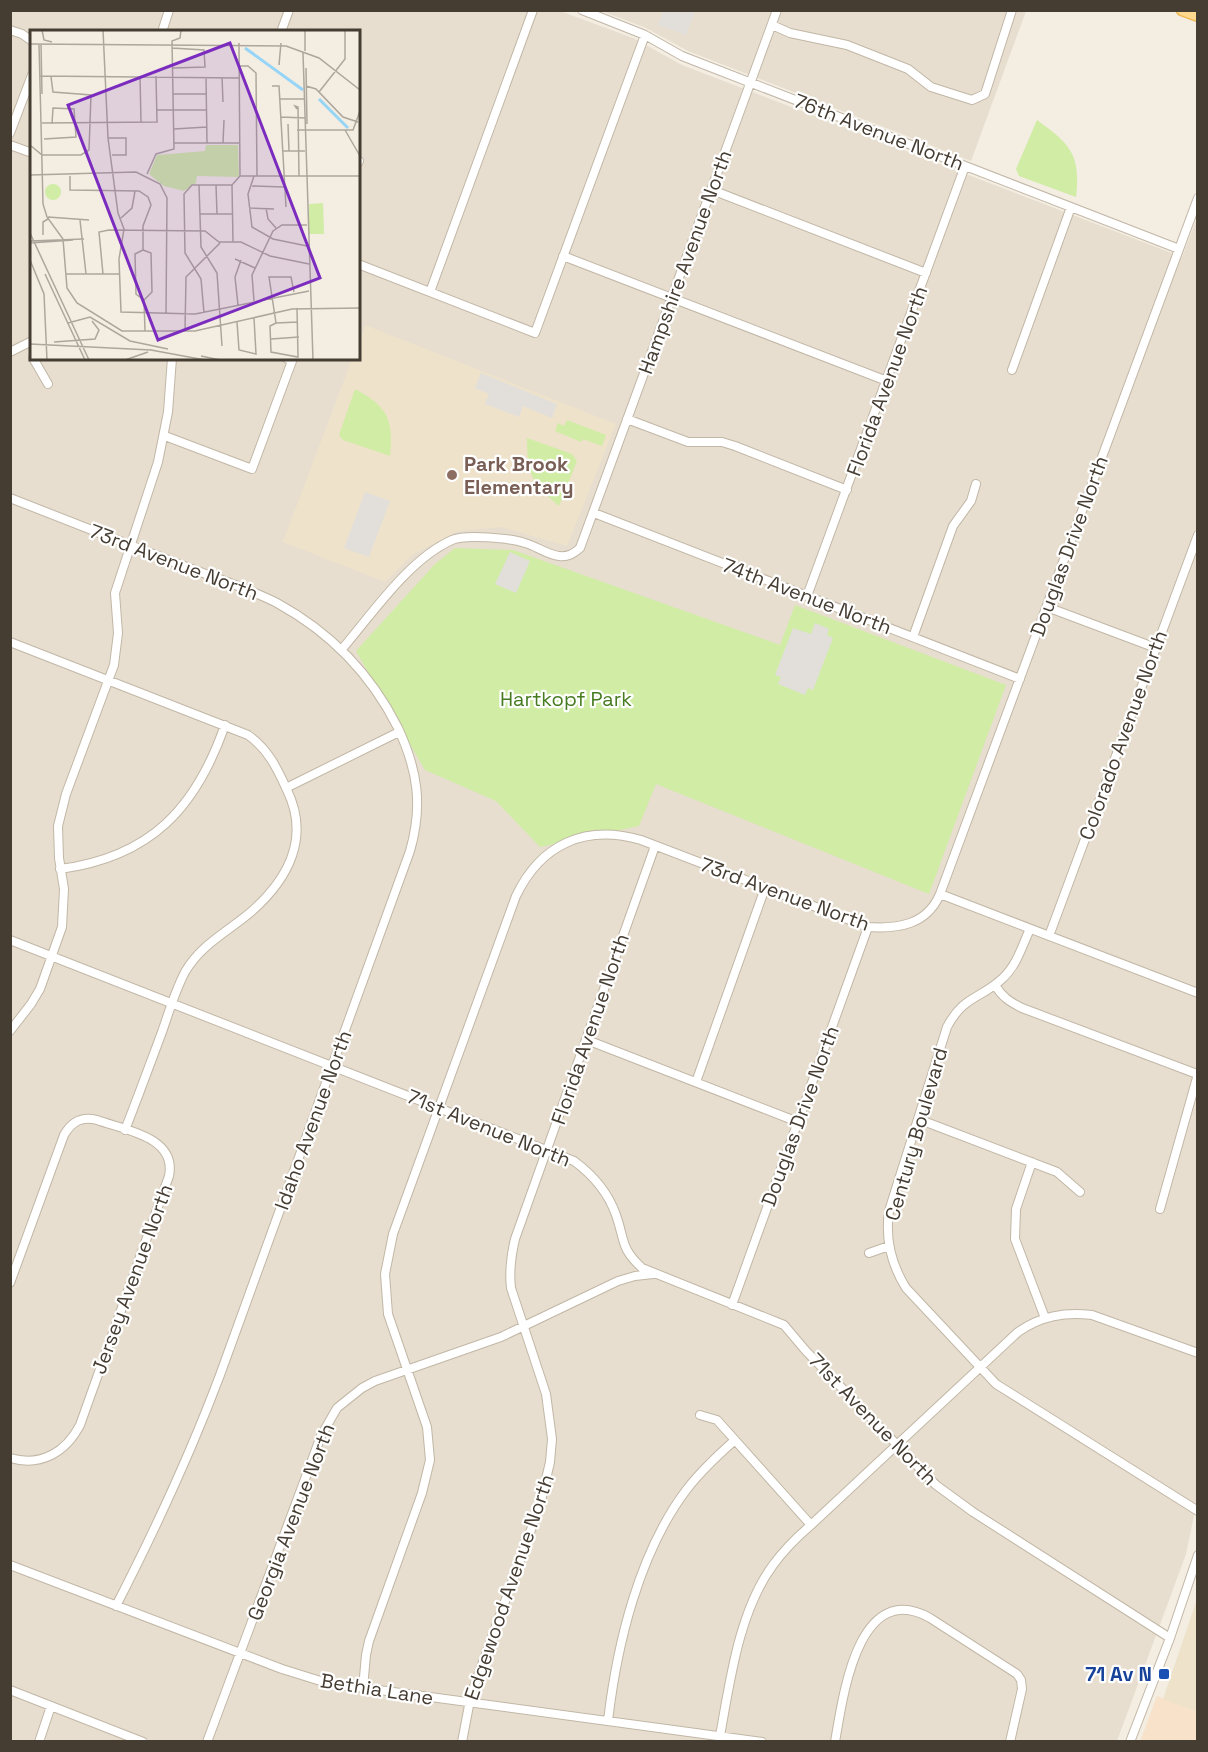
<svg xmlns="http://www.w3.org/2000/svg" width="1208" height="1752" viewBox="0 0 1208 1752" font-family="'Space Grotesk',sans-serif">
<rect width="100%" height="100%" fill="#f3ede2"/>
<path fill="#e7decf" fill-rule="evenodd" d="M11,11H560L633,38L682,65L1182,257L1197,218L1198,1496L1186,1554L1117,1741L11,1742ZM32,32H358V358H32Z
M602,11H1026L971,161L688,51L646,28Z"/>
<path fill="#f8e2c9" d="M1157,1696L1197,1712V1741L1140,1742Z"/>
<path fill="#eee2ca" d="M365,325L616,424L567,546L501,527L458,531L412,555L385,582L283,542L352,359L358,358L359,342Z
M1197,1599V1712L1163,1699Z"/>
<path fill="#d0eca5" d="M1037,120C1070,144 1081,154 1076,197L1019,176L1016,169Z
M355,389C387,406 394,419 390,456L343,440L339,435Z
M567,420L606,435L602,446L583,439L581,442L555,431L558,423L564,426Z
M527,438L572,454L577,461L559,506C532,483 527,474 527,438Z
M455,548L513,550L780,645L795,605L1006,685L929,894L656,784L639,826L540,847L496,801L425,770L356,651L435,564Z"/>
<path fill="#e2dfdb" d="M663,11H695L686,35L658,25Z
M481,373L557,404L552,418L523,406L519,417L485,404L489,394L475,388Z
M365,492L390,501L369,557L344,548Z
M510,552L530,561L516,593L495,584Z
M815,623L829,629L827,635L833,638L813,690L808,688L805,695L778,684L781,677L775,675L793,628L811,634Z"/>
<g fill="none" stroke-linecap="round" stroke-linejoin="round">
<defs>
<path id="minor" d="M582,10L645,35L682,56L1179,249
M772,25L790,33L847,45L908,69L931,87L972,100L985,94L1012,10
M10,30L22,34L32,41
M162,32L169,10
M281,32L289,10
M10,133L32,75
M10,145L32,153
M358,163L359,161
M712,190L926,273
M563,256L887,381
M358,264L535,333L645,35
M430,292L533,10
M10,352L32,341
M33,358L48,384
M1012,370L1071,207
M627,419L688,442H722L735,446L847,490
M165,436L252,469L292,361L286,358
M10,498C64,519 118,540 171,561C206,575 244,586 277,603C330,632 371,674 398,728C418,771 423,806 410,851L220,1375C190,1455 155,1530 116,1606
M594,513L1020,679
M807,596L965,166
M1047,607L1156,648
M913,637L953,526L971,501L976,484
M10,642L248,735C268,749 277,768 287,790C310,837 289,878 252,911C229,931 201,944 185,972C175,991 169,1012 162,1032C150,1064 138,1097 125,1130
M342,649C372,614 409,559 452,540C465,534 510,538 525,543C536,546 548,555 559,556C568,557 573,554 580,548L777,10
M286,788L399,732
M60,869C151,857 196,808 225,725
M940,894L1198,993
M1030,929C1022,946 1017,965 1003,978C981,999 964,995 947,1027L889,1211C885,1239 891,1264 906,1288L996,1384L1198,1511
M1049,936L1198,535
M10,940L574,1161C593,1175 608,1192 616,1215C625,1240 620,1248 642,1268L784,1325L806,1351L936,1485L973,1512L1170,1638
M995,985C1002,997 1010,1002 1022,1008L1197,1074
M10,1031L31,1004L40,989L62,927L64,889L59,858L58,826L66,794L114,665L118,633L115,593L158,462L168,412L172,358
M587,1040L798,1122
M696,1082L765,888
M918,1119L1057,1172L1080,1192
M1032,1162L1016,1209L1015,1239L1045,1318
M1160,1209L1198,1074
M869,1253L889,1246
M10,1283L64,1135C72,1121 82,1116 97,1120C125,1130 177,1137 169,1176L80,1425C66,1452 41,1467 10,1458
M732,1305L868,927
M700,1415L717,1420L811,1525
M10,1565L282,1669L327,1683L762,1742
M363,1688L366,1655L369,1641L422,1493L430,1460L427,1427L388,1314L385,1274L393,1234L516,896C541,844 585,824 641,840L868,927C898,929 927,925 940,894L1198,198
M10,1690L143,1742
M608,1721C617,1644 639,1552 687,1489C701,1471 718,1455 735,1440
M720,1736C730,1681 739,1611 773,1565C784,1550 797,1537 811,1525L1018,1332C1041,1316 1064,1312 1092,1315L1198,1353
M39,1742L51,1706
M207,1742L321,1436L337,1408L362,1388L375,1381L501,1337L618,1281L635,1276L653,1274
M462,1742L471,1695L540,1505L550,1462L552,1439L546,1394L511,1288C509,1271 511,1256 515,1239L655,846
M835,1742C843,1696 858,1578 930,1618L1017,1674L1021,1680L1022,1689L1010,1742
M1130,1742L1170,1638L1198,1555"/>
<path id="major" d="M1182,10L1198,16"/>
</defs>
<use href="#minor" stroke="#c2b7a6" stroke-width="10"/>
<use href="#major" stroke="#efb853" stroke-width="13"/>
<use href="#minor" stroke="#fff" stroke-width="8"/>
<use href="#major" stroke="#ffd98e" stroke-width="10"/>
</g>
<circle fill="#8d6e63" stroke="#fff" stroke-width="2" cx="452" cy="475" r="6"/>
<rect fill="#1a4fb4" stroke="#fff" stroke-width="2" x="1158" y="1668" width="12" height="12" rx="3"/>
<g text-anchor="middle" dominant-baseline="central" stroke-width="4.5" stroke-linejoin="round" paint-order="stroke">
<g font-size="20" fill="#453c32" stroke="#fff">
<text transform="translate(879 132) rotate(21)">76th Avenue North</text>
<text transform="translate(685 262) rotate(-70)">Hampshire Avenue North</text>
<text transform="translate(887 381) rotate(-70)">Florida Avenue North</text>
<text transform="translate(1069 546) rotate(-70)">Douglas Drive North</text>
<text transform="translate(174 562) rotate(21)">73rd Avenue North</text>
<text transform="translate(807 596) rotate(21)">74th Avenue North</text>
<text transform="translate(1123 735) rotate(-70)">Colorado Avenue North</text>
<text transform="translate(785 894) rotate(20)">73rd Avenue North</text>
<text transform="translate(590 1029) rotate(-71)">Florida Avenue North</text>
<text transform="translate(800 1116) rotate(-70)">Douglas Drive North</text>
<text transform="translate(313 1120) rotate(-70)">Idaho Avenue North</text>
<text transform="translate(489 1128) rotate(22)">71st Avenue North</text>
<text transform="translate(916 1134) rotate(-74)">Century Boulevard</text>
<text transform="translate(132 1279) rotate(-70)">Jersey Avenue North</text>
<text transform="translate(873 1419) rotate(46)">71st Avenue North</text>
<text transform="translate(291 1522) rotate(-69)">Georgia Avenue North</text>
<text transform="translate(509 1587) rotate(-71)">Edgewood Avenue North</text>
<text transform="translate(377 1689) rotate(9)">Bethia Lane</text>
</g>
<g font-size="20" font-weight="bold" fill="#785e54" stroke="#fff" text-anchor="start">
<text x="464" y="464">Park Brook<tspan x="464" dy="23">Elementary</tspan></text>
</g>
<g font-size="20" fill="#477b20" stroke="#fff">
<text x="566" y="699">Hartkopf Park</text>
</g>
<g font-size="20" font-weight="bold" fill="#164399" stroke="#fff" text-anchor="end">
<text x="1152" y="1674">71 Av N</text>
</g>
</g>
<g transform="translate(30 30)">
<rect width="330" height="330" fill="#f3ede2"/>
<path d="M176,115H208L209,147L167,146L166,153L154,161L134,156L119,144L127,125L175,121ZM15 162a8 8 0 1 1 16 0a8 8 0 1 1-16 0ZM293,173L294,204H279V174Z" fill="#d0eca5"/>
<path fill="none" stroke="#96d5f7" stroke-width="3" d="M215,18L273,60M289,69L318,98"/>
<path fill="none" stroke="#ada69c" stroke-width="1.5" d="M12,0L14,10L22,12M73,0L78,108L88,183L94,199L89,229L91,282L165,284L279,261M275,0V21M209,13L210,146M0,14L256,16L289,28L330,60M9,14L13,174L17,187L33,209L37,258L47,273L92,301H165L262,279L330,278M11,14L12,64M142,18L174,20L175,37L143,38M273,23L283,330M249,35L251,13M209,36H218L226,43L227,146M276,38L277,94M10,46L209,48M110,46L111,92M21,47L23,62L61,65L59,120M176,47L177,113M192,47L193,72M242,56H249L256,177M276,56L286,59L313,87L328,92M289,62L315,29V0M143,64H176M250,69H274M267,79L265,76L268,77L269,146M127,80H177M251,87L275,88M12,93L127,92L126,46M258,94L259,121M144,99L177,97M267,100H323L330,81M315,100L330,126M78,108H96V125H82M14,109L46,107L44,79L23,78L22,94M144,113H210M193,113L194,90M0,115L12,125H51L59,120M253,121H275M117,144L126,124L144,119L142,11L150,8L151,0M0,145L106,142L130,154L137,168L136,284M40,146V160L109,161L118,167L121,175L113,196V220M210,146H330M224,146L218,164L222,197L243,209L277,216M169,155L171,217L187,243L192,316M186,155L187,184M202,155L203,212M222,156L254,157M219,178L244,179M236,178L238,189L246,198M170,184H203M18,187L59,190M91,188L102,178L105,161M50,190L56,244M0,203L59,330M13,205V192L18,189M0,211L54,209M0,213L43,210M113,220L121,223L122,262L114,270M113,220L105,224L106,264L114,270M205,229L225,238M0,230L14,264L17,330M15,244L55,330M36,244H89M73,244L69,202L79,200L175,201L189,212H211L240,226L279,234M114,270L115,301M224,271L222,245L243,201L252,195H277M208,275L205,247L211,230M174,283L171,249L155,223L154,164L162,155H202L210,146M207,292L209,320L226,324L224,288M38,293L60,287L100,311L138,319M246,293L240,296L241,322L268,327L267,278M246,293L239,247H261L264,262M246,293L268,292M155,301L156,247L190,213M241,309L269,307M24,312L65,309L69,300L62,291M0,314L121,320L175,330M171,326L190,330M95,330L118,322"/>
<path fill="#7b2cbf" fill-opacity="0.15" stroke="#7b2cbf" stroke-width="3" d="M200,13L290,248L128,310L38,75Z"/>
<rect width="330" height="330" fill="none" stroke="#453c32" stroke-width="3"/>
</g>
<rect width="1208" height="1752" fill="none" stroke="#453c32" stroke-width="24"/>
</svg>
